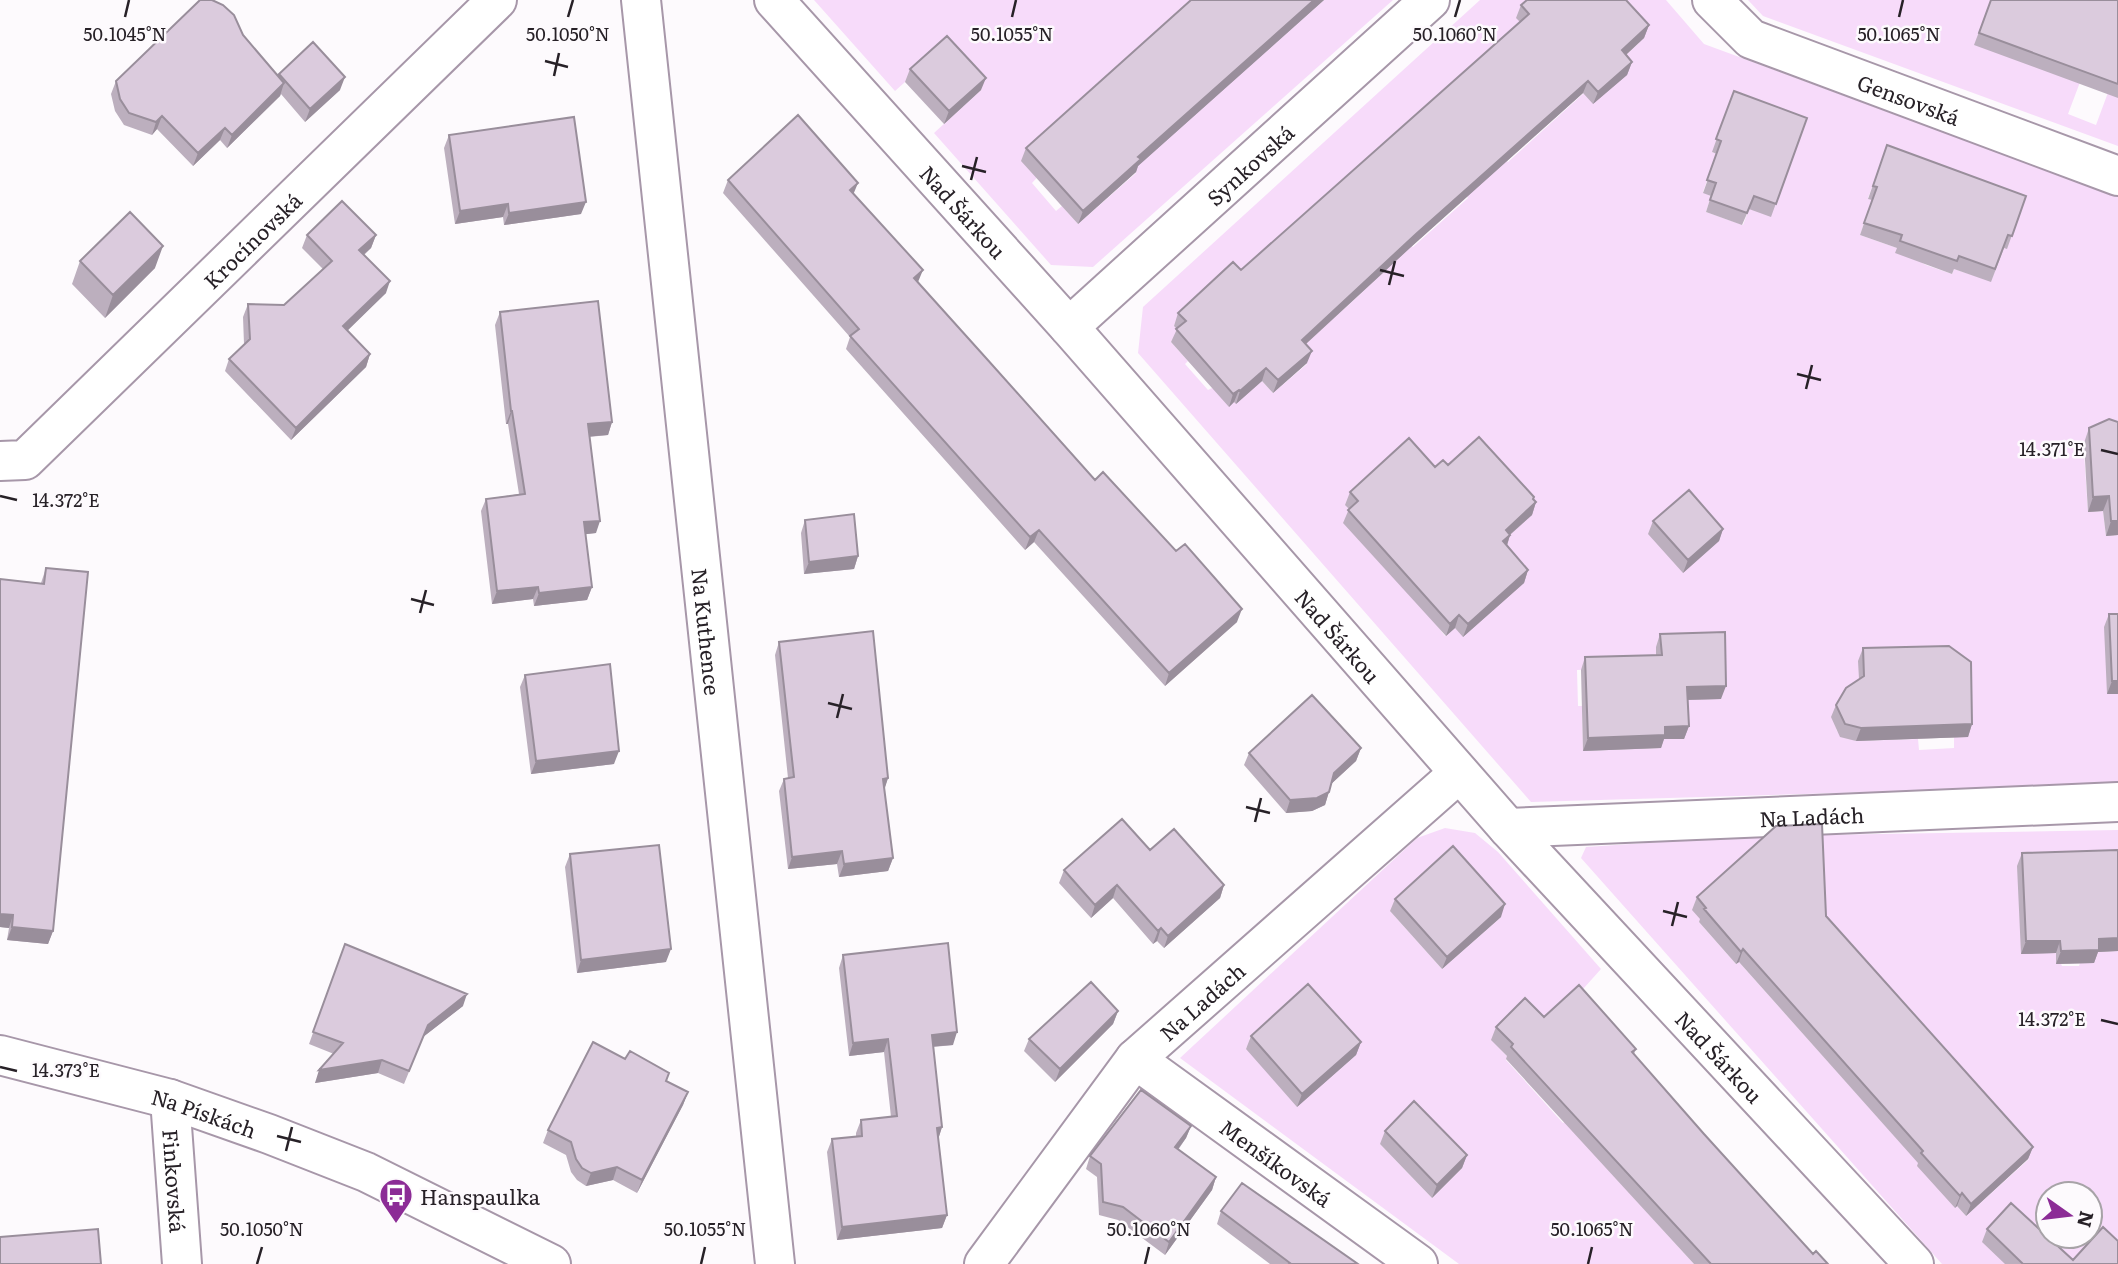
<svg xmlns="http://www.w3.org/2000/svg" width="2118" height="1264" viewBox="0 0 2118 1264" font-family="Literata,serif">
<rect width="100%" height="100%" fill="#fdfafd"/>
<path fill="#f7dbfa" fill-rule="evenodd" d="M814,0H1201L1032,183L1056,211L1062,206L1078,224L1136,173L1133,170L1324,0H1393L1093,267L1051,265L934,133L981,90L945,46L895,91Z
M1480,0H1536L1524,27L1236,284L1174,325L1181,334L1171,342L1188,361L1185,364L1208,390L1212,388L1236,403L1262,381L1273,393L1307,364L1294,349C1337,319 1373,282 1410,245L1413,247L1468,198L1466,195L1505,159L1508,162L1639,43L1617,0H1666L1704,44L2118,197V438L2085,448L2084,452L2088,512L2103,511L2106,536L2118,535V626L2107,694H2118V785L1531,802L1138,353L1143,307ZM1802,130L1749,209L1743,225L1706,212L1711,196L1703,192L1717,154L1712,152ZM1885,152L2004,248L1991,281L1954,269L1952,274L1926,265L1897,248L1860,235L1872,200L1868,198ZM1456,466L1523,583L1464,636L1455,628L1445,636L1346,505ZM1656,647L1660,748L1583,751L1582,706H1578L1577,670L1657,667ZM1859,695L1954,737V748L1919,750L1918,739L1856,741L1837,731L1834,721Z
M1748,0H2118V146L1763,16ZM2085,69L2113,79L2096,125L2068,114Z
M1445,828L1475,833L1498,852L1601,969L1575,998L1539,1029L1521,1011L1492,1040L1508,1057L1506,1060L1563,1123L1566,1121L1573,1128L1572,1130L1694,1264H1459L1180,1058L1417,838ZM1449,859L1501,917L1442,969L1391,912ZM1303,997L1356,1055L1297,1106L1246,1048L1252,1043L1249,1039L1269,1021L1273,1024ZM1410,1114L1462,1168L1432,1198L1380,1144Z
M2118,830V905L2056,953L2062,966H2079L2080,963H2094V952L2118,951V1258L2076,1264H1942L1581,858L1586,847L1796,833L1818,835ZM1701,920L2015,1142L2029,1159L1966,1216L1739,962L1736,964L1699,922ZM2048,1194H2090V1236H2048Z"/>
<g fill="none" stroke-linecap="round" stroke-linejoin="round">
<defs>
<g id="minor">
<path id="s1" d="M641,0L775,1264"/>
<path id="s2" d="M774,0L1069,327L1508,828L1914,1264"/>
<path id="s3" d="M1712,0L1751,39L2118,176"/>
<path id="s4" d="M1069,327L1430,0"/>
<path id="s5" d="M0,461L25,460L497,0"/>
<path id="s6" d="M1508,828L2118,802"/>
<path id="s7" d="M1135,1059L1418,1264"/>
<path id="s8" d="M170,1099L182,1264"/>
<path id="s9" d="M984,1264L1135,1059L1459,773"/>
</g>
<g id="tertiary">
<path id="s10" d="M0,1055L170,1099L269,1134L366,1172L551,1264"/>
</g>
</defs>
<use href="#minor" stroke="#a797a9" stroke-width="42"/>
<use href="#tertiary" stroke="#a797a9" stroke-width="42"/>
<use href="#minor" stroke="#fff" stroke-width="38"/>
<use href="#tertiary" stroke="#fff" stroke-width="38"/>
</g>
<path fill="#bcafbe" d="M1191,0H1324L1138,166L1136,172L1078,224L1021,161L1026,148Z
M1991,0H2118V98L1974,45Z
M1521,5L1649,25L1644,38L1626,55L1632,62L1627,75L1593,104L1583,93L1411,247L1306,344L1307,363L1273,393L1262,381L1236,404L1234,402L1229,407L1171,342L1177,329L1174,326L1178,313L1241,270L1520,22L1516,18Z
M243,35L278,76L279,74L340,90L305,122L281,94L280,96L227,148L220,140L193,166L157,129L152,135L124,125L115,111L111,94L116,81Z
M910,69L981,90L944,124L905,82Z
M1734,91L1807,118L1771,217L1749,209L1742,225L1706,212L1711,196L1703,193L1717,154L1712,152Z
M449,135L581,214L504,225L503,217L455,224L444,148Z
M1887,145L2026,196L2007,249L2004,248L1991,282L1954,269L1952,274L1895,253L1897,248L1860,235L1872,200L1868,199Z
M728,180L853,194L918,283L1095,480L1237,622L1165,686L1034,542L1025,550L846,349L850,337L723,193Z
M307,235H376L371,248L364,255L386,293L347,330L370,354L366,367L291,440L225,371L229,359L244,344L243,317L248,304L284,305L323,269L302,248Z
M80,261L155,268L105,318L72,284Z
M500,312L612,422L608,435L589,437L596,533L585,534L592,587L587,600L534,606L533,599L492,604L481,511L486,499L519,494L508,424H506L495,325Z
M2118,422V535L2106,536L2103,511L2088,512L2084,443L2089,428Z
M1448,465L1533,499L1536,502L1532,515L1510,535L1507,546L1528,570L1524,583L1463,637L1455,628L1446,636L1343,523L1349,509L1345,505L1350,492L1435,467Z
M805,520L858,556L854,569L804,574L801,533Z
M1653,521L1723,529L1719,541L1683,573L1648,534Z
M46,568L53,931L48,944L7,940L9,928L0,927V579L41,583Z
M2109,614L2118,694H2107L2104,627Z
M1660,634L1721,699L1688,700L1689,726L1684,739H1664L1661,748L1583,751L1581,670L1585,657L1656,655V647Z
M779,642L888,778L884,789L893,858L888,871L839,877L837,864L788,869L779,791L784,779L788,778L775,655Z
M1863,648L1972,724L1968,737L1856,741L1840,737L1831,717L1836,705L1859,679L1858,661Z
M525,675L614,764L531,774L520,687Z
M1361,748L1356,761L1331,784L1325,805L1312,811L1286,813L1244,765L1249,753Z
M1150,850L1224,885L1220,898L1164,948L1157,941L1153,944L1113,898L1091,918L1059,883L1064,870Z
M2118,850V951L2098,952L2094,963L2056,964V953L2021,954L2017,866L2022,853Z
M570,854L666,962L577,973L565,867Z
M1697,897L1826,916L2033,1147L2028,1159L1966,1216L1957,1206L1955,1208L1917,1166L1918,1163L1739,962L1736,964L1699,922L1700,919L1692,910Z
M1395,899L1501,917L1442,969L1390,911Z
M345,944L463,1006L423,1037L404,1084L378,1073L315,1083L334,1054L309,1044Z
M843,955L953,1045L933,1047L942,1127L938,1139L947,1215L942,1228L837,1240L827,1152L832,1139L856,1137V1133L861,1120L891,1117L884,1052L849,1056L839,968Z
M1118,1011L1113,1024L1055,1082L1024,1051L1029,1039Z
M1544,1017L1636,1049L1634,1054L1704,1134L1813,1254L1828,1264H1694L1506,1059L1507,1056L1491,1040L1496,1027Z
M1251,1036L1361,1042L1356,1055L1297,1107L1246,1049Z
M666,1081L688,1092L683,1105L637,1193L613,1180L586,1186L577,1180L571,1172L566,1155L543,1143L548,1130Z
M1191,1126L1186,1138L1178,1150L1216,1177L1212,1190L1165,1255L1118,1220L1099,1215L1097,1177L1086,1169L1090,1156Z
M1385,1131L1467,1155L1462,1168L1432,1198L1380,1144Z
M1221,1211L1358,1264H1270L1217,1224Z
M1987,1229L2073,1260L2118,1264H2005L1982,1242Z"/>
<path fill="#998e9b" d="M1314,0H1324L1138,166L1136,172L1078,224L1083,211L1138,157Z
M1649,25L1644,38L1617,63L1622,50Z
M1632,62L1627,75L1593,104L1598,92Z
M345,77L340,90L305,122L310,109Z
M986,78L981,90L944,124L949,111Z
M1588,81L1583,93L1411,247L1297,352L1302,340L1416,234Z
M284,83L280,96L227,148L232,135Z
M162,116L157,129L152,135L156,122Z
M225,128L220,140L193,166L198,153Z
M858,183L853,195L850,190Z
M586,202L581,214L504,225L509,213Z
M508,204L503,217L455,224L460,211Z
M376,235L371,248L354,263L359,250Z
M163,246L155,268L105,318L113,295Z
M923,270L918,282L914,278Z
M390,281L386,293L339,339L343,326Z
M1312,351L1307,363L1273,393L1278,380Z
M370,354L366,367L291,440L296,428Z
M1266,368L1262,381L1236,404L1240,391Z
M1239,390L1234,402L1229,407L1233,394Z
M511,411H512L508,424H506Z
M612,422L608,435L583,437L588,424Z
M2109,496L2103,511L2088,512L2093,497Z
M1534,497L1530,508L1536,502L1532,515L1506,538L1510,535L1506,548L1498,554L1506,530Z
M600,521L596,533L579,535L584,522Z
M2111,521H2118V535L2106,536Z
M1723,529L1719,541L1683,573L1688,560Z
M1039,530L1034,542L1025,550L1030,537Z
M858,556L854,569L804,574L809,562Z
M1528,570L1524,583L1463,637L1468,624Z
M538,587L533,599L492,604L497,591Z
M592,587L587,600L534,606L539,593Z
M1242,609L1237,622L1165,686L1169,673Z
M1459,615L1455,628L1446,636L1450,624Z
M2112,681H2118V694H2107Z
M1726,686L1721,699L1683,700L1687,687Z
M1972,724L1968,737L1856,741L1861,728Z
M1689,726L1684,739H1664L1661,748L1583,751L1588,738L1665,727Z
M1361,748L1356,761L1329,786L1334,773Z
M619,751L614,764L531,774L536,761Z
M888,778L884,791L883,779Z
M1329,792L1325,805L1312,811L1286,813L1290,800Z
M842,851L837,864L788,869L792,857Z
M893,858L888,871L839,877L844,864Z
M1117,885L1113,898L1091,918L1095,905Z
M1224,885L1220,898L1164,948L1168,936Z
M1505,904L1501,917L1442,969L1447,957Z
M0,914L13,915L9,928L0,927Z
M12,927L53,931L48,944L7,940Z
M1161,928L1157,941L1153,944L1158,931Z
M2118,938V951L2098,952L2094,963L2056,964L2061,951L2099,939Z
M2026,941H2060L2056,953L2021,954Z
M671,949L666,962L577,973L581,960Z
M1743,949L1739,962L1736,964L1741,952Z
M467,994L463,1006L423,1037L404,1084L428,1025Z
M1118,1011L1113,1024L1055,1082L1060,1069Z
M957,1032L953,1045L927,1047L932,1035Z
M888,1039L884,1052L849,1056L853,1043Z
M1361,1042L1356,1055L1297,1107L1302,1094Z
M382,1060L378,1073L315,1083L319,1070Z
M688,1092L683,1105L637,1193L642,1180Z
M1191,1126L1186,1138L1170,1160L1175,1147Z
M942,1127L938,1140L937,1128Z
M2033,1147L2028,1159L1966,1216L1971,1204Z
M1467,1155L1462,1168L1432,1198L1437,1185Z
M617,1167L613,1180L586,1186L591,1173Z
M1216,1177L1212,1190L1165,1255L1169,1242Z
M1962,1193L1957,1206L1955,1208L1960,1196Z
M947,1215L942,1228L837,1240L842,1227Z"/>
<path fill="#dbcbdd" stroke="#998e9b" stroke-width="2" d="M200,0H212L223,5L234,15L243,35L284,83L232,135L225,128L198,153L162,116L156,122L129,113L120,99L116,81Z
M1191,0H1314L1138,157L1141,159L1083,211L1026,148Z
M1527,0H1626L1649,25L1622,50L1632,62L1598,92L1588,81L1416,234L1302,340L1312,351L1278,380L1266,368L1240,391L1239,390L1233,394L1176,329L1186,321L1178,313L1233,262L1241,270L1529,14L1521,5Z
M1991,0H2118V84L1979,33Z
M947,36L986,78L949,111L910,69Z
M313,42L345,77L310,109L279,74Z
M1734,91L1807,118L1776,204L1754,196L1747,213L1710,200L1716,183L1707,180L1721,141L1716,139Z
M798,115L858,183L850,190L923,270L914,278L986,358L1095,480L1103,472L1176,551L1185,544L1242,609L1169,673L1039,530L1030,537L850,336L859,329L728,180Z
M574,117L586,202L509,213L508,204L460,211L449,135Z
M1887,145L2026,196L2012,236L2008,235L1995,269L1959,256L1957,261L1900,241L1902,235L1864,223L1877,187L1873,186Z
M342,201L376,235L359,250L390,281L343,326L370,354L296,428L229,359L250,339L248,304L284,305L332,261L307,235Z
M130,212L163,246L113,295L80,261Z
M598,301L612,422L588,424L600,521L584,522L592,587L539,593L538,587L497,591L486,499L525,494L512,411H511L500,312Z
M2109,419L2118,422V521H2111L2109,496L2093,497L2089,428Z
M1479,437L1534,497L1533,499L1536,502L1506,530L1510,535L1503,541L1528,570L1468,624L1459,615L1450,624L1348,510L1358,501L1350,492L1409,438L1435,467L1443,460L1448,465Z
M1689,490L1723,529L1688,560L1653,521Z
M854,514L858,556L809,562L805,520Z
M46,568L88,572L53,931L12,927L13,915L0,914V579L44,584Z
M2109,614H2118V681H2112Z
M873,631L888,778L883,779L893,858L844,864L842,851L792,857L784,779L794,777L779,642Z
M1725,632L1726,686L1687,687L1689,726L1665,727V735L1588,738L1585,657L1662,655L1660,634Z
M1949,646L1971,662L1972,724L1861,728L1845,724L1836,705L1846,688L1864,676L1863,648Z
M610,664L619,751L536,761L525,675Z
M1312,695L1361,748L1334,773L1329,792L1317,798L1290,800L1249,753Z
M1122,819L1150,850L1174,829L1224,885L1168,936L1161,928L1158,931L1117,885L1095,905L1064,870Z
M1822,824L1826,916L2033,1147L1971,1204L1962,1193L1960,1196L1921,1153L1923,1151L1743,949L1741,952L1704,909L1706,908L1697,897L1776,826Z
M659,845L671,949L581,960L570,854Z
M1453,846L1505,904L1447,957L1395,899Z
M2118,850V938L2099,939V950L2061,951L2060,941H2026L2022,853Z
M948,943L957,1032L932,1035L942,1127L937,1128L947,1215L842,1227L832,1139L862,1136L861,1120L897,1116L888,1039L853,1043L843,955Z
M345,944L467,994L428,1025L409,1071L382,1060L319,1070L343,1043L313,1032Z
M1091,982L1118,1011L1060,1069L1029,1039Z
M1308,984L1361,1042L1302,1094L1251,1036Z
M1579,985L1636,1049L1632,1052L1704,1134L1813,1254L1816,1251L1828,1264H1711L1511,1047L1513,1044L1496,1027L1525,998L1544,1017Z
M593,1042L625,1059L630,1051L669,1073L666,1081L688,1092L642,1180L617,1167L591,1173L582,1168L576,1159L571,1142L548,1130Z
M1141,1090L1191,1126L1175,1147L1216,1177L1169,1242L1123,1207L1103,1202L1101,1164L1090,1156Z
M1414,1101L1467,1155L1437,1185L1385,1131Z
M1242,1183L1358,1264H1289L1290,1263L1221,1211Z
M2011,1203L2073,1260L2103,1227L2118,1241V1264H2023L1987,1229Z
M98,1229L101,1264H0V1237Z"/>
<path fill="none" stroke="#272127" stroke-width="2.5" d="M125,17L129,0M568,17L573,0M1012,17L1016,0M1455,17L1460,0M1899,17L1903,0M545,61L568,67M554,76L559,53M962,166L986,172M971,180L977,157M1380,270L1404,276M1389,285L1395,261M1797,374L1821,380M1806,389L1812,365M2101,450L2118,454M0,496L17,500M411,599L434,605M420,613L426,590M828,703L852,709M837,718L843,694M1246,807L1270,813M1255,822L1261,798M1663,911L1687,917M1672,926L1678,902M2101,1020L2118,1024M0,1067L17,1071M277,1136L301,1142M286,1151L292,1127M257,1264L262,1247M701,1264L705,1247M1145,1264L1149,1247M1588,1264L1592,1247"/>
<defs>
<symbol id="bus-pin" viewBox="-11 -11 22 30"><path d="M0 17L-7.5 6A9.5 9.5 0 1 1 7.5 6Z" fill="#8c2c96" stroke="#fdfafd"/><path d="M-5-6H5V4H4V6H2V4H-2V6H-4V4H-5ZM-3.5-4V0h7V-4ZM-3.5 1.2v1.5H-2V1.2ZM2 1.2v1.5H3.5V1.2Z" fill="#fff"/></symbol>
</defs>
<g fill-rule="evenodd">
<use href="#bus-pin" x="377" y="1176" width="38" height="52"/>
</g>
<g text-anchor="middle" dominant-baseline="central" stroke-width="5" stroke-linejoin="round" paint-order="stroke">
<g font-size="21" fill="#272127" stroke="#fdfafd">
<text stroke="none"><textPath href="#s3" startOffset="224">Gensovská</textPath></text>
<text stroke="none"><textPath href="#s4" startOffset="243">Synkovská</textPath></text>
<text stroke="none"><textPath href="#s2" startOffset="284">Nad Šárkou</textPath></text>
<text stroke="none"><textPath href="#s5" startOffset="341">Krocínovská</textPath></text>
<text stroke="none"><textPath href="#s1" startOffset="635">Na Kuthence</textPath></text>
<text stroke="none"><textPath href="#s2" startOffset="850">Nad Šárkou</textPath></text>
<text stroke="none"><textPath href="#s6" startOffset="304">Na Ladách</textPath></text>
<text stroke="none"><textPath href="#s9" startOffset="343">Na Ladách</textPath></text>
<text stroke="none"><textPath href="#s2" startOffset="1418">Nad Šárkou</textPath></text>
<text stroke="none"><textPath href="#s10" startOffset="212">Na Pískách</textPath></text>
<text stroke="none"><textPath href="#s7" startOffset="175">Menšíkovská</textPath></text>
<text stroke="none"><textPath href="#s8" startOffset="82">Finkovská</textPath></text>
</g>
<g font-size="21" fill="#272127" stroke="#fdfafd" text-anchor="start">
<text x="420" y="1195">Hanspaulka</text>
</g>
</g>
<g font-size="18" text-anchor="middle" fill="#272127" stroke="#fdfafd" stroke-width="5" stroke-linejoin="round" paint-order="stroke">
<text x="125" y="41">50.1045°N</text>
<text x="568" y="41">50.1050°N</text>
<text x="1012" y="41">50.1055°N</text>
<text x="1455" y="41">50.1060°N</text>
<text x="1899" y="41">50.1065°N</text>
<text x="2052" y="456">14.371°E</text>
<text x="66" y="507">14.372°E</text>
<text x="2052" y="1026">14.372°E</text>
<text x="66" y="1077">14.373°E</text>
<text x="262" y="1236">50.1050°N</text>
<text x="705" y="1236">50.1055°N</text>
<text x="1149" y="1236">50.1060°N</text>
<text x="1592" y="1236">50.1065°N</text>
</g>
<g transform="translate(2069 1215) rotate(104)"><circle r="33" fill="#fdfafd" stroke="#a7a3a7" stroke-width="2"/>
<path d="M0-5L12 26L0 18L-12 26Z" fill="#8c2c96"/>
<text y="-10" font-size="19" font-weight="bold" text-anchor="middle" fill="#272127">N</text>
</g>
</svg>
